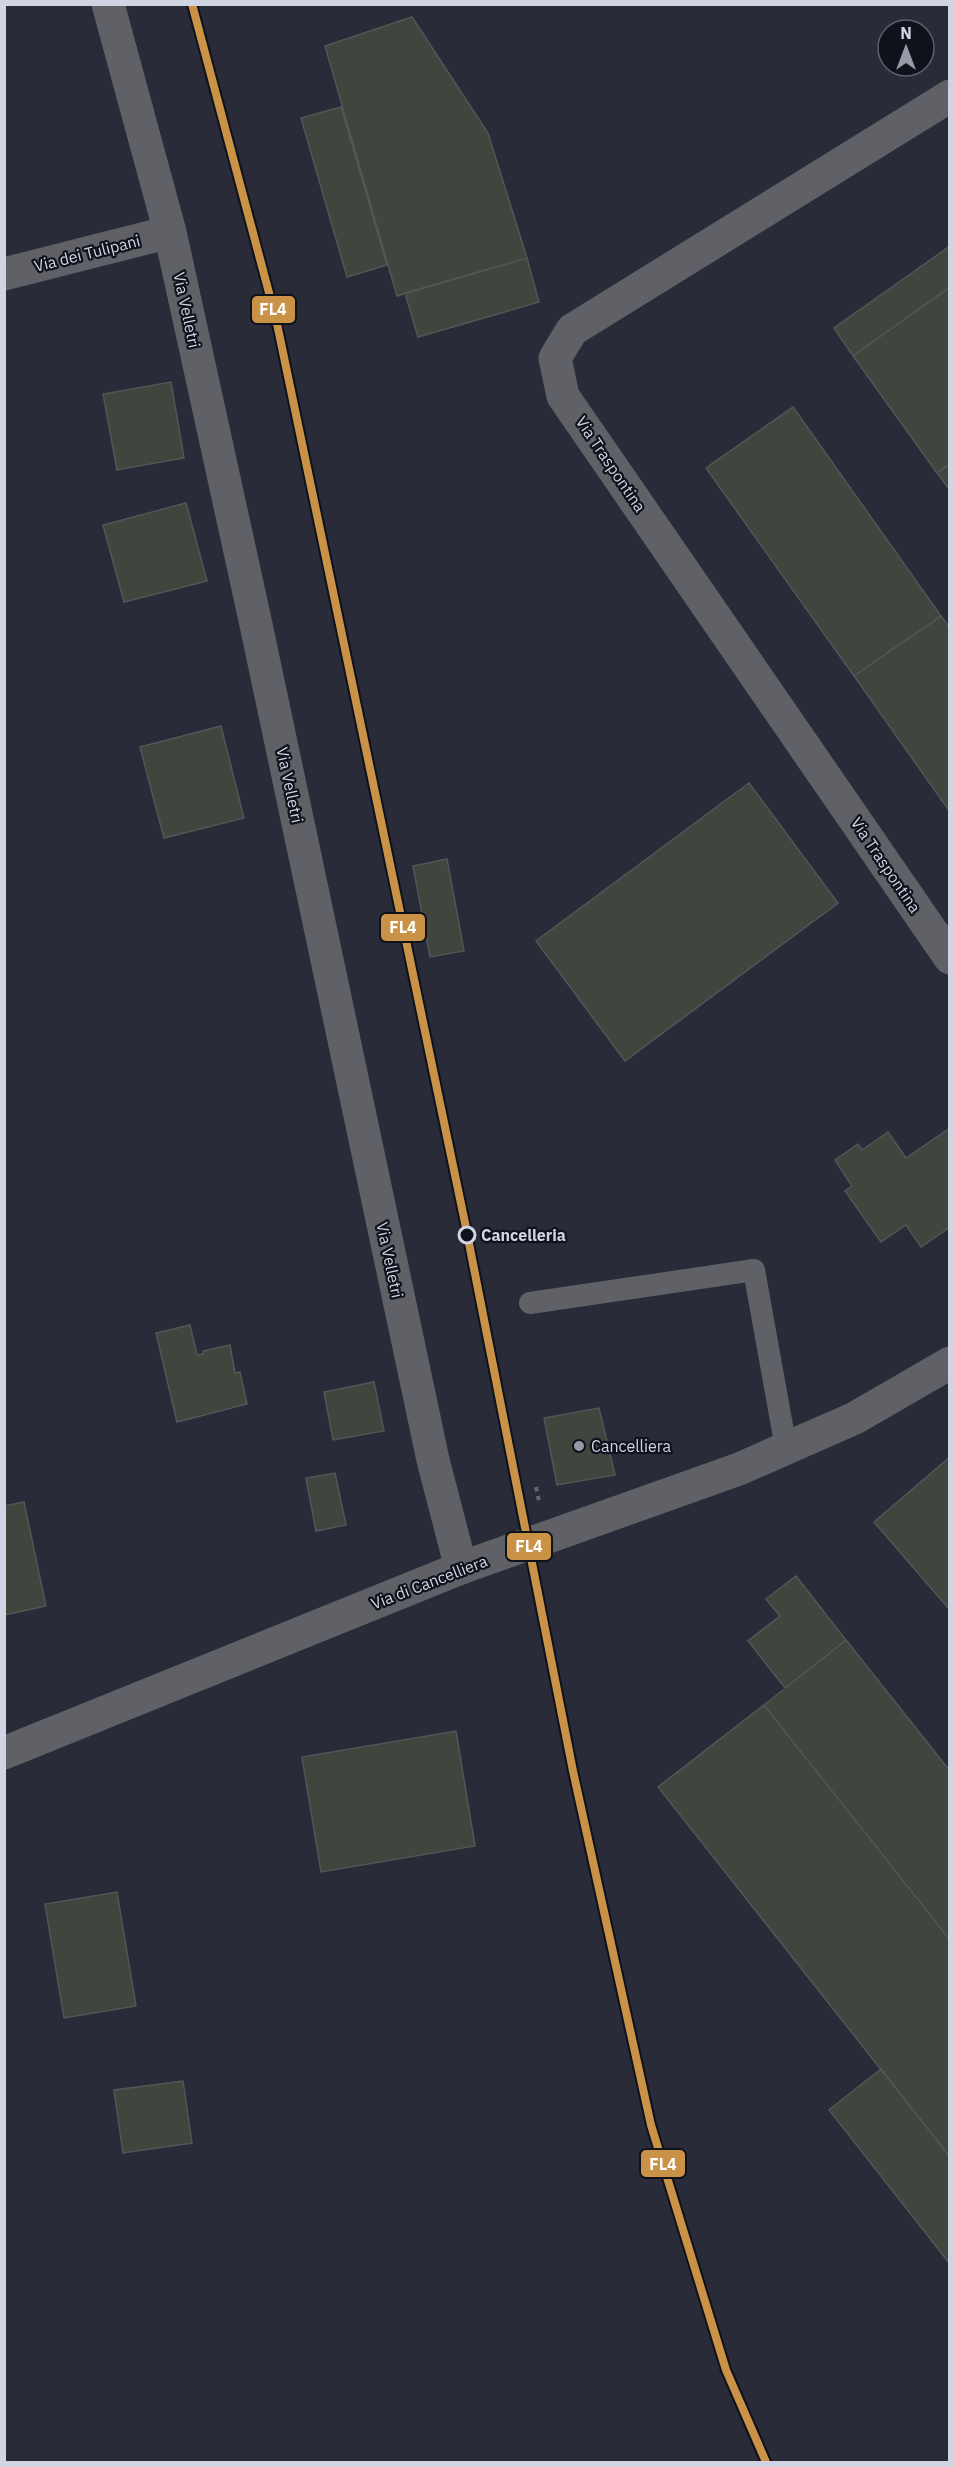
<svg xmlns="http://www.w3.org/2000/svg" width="954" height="2467" viewBox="0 0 954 2467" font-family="'IBM Plex Sans',sans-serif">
<rect width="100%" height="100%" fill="#292c38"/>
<path fill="#40453e" stroke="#535657" stroke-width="1.5" d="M412,17L488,133L527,258L397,296L325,46Z
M341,107L387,265L347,277L301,118Z
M950,246V287L853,356L834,328Z
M527,258L539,302L418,337L405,293Z
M950,287V464L937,473L853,356Z
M171,382L184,458L117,470L103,394Z
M793,407L941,616L854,676L706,468Z
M950,464V490L937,473Z
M186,503L207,581L124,602L103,525Z
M941,616L950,628V812L854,676Z
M221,726L244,818L164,838L140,747Z
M749,783L838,903L625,1061L536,941Z
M447,859L464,951L430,957L413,866Z
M950,1128V1227L921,1247L906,1225L881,1242L845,1191L852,1186L835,1160L858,1144L862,1150L888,1132L906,1158Z
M190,1325L197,1355L203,1354V1351L230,1345L235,1373L240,1372L247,1404L177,1422L156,1333Z
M374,1382L384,1431L333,1440L324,1392Z
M599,1408L615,1475L557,1485L544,1418Z
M950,1457V1608L949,1609L874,1522Z
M335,1473L346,1525L316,1531L306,1478Z
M24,1502L46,1606L4,1615V1506Z
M796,1576L846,1640L785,1688L748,1641L780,1616L766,1599Z
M846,1640L950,1771V1940L764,1705Z
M764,1705L950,1940V2157L658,1787Z
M456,1731L475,1846L321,1872L302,1757Z
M117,1892L136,2006L64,2018L45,1904Z
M881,2069L950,2157V2264L829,2110Z
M183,2081L192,2143L123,2153L114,2090Z"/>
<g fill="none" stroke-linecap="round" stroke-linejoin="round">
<path stroke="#65676d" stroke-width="4" stroke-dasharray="4.5 4.5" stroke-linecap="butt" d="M536,1487L539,1501"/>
<path stroke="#5f6166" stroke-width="22" d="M530,1303L754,1270L786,1448"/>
<path stroke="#5f6166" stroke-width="33" d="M108,4L170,232L255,620L433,1460L461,1568
M950,96L572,330L555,358L563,396L950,958
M4,274L170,232"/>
<path stroke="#5f6166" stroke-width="33" d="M4,1753L461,1568L739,1469L855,1418L950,1363"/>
<defs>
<path id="rail-1" d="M192,4L276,319L464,1218L573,1771L651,2125L726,2370L766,2462"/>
</defs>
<use href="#rail-1" stroke="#0f121b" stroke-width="12"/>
<use href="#rail-1" stroke="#ca9247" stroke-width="8"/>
</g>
<circle fill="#0f121b" stroke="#d0d4e3" stroke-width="3" cx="467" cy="1235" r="8"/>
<circle fill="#9699a7" stroke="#0f121b" stroke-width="2" cx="579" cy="1446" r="6"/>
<g text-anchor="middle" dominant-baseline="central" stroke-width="4.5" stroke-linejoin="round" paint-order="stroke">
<g font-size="16" fill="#d0d4e3" stroke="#0f121b">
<text transform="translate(87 253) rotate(-14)">Via dei Tulipani</text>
<text transform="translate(187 310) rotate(78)">Via Velletri</text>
<text transform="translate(611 464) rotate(56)">Via Traspontina</text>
<text transform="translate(290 785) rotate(78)">Via Velletri</text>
<text transform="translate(886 865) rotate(56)">Via Traspontina</text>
<text transform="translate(390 1260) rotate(78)">Via Velletri</text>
<text transform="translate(429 1582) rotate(-21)">Via di Cancelliera</text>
</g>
<g font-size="16" font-weight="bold" fill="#d0d4e3" stroke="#0f121b" text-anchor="start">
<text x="481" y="1235">Cancelleria</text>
</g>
<g font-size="16" fill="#d0d4e3" stroke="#0f121b" text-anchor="start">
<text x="591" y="1446">Cancelliera</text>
</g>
</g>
<g stroke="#0f121b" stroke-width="2">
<rect x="251" y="295" width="45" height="29" rx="6" fill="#ca9247"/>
<rect x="380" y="913" width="46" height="29" rx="6" fill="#ca9247"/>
<rect x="506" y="1532" width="46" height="29" rx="6" fill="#ca9247"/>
<rect x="640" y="2149" width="46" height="29" rx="6" fill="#ca9247"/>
</g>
<g font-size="16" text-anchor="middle" font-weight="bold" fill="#fff">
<text x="273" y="315">FL4</text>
<text x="403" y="933">FL4</text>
<text x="529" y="1552">FL4</text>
<text x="663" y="2170">FL4</text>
</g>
<rect width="954" height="2467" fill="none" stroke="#d0d4e3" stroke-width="12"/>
<g transform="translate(906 48)"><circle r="28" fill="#0f121b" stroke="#5c606b" stroke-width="1.5"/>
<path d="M0-4.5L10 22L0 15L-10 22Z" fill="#9699a7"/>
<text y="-9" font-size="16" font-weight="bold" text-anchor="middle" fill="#d0d4e3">N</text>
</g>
</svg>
